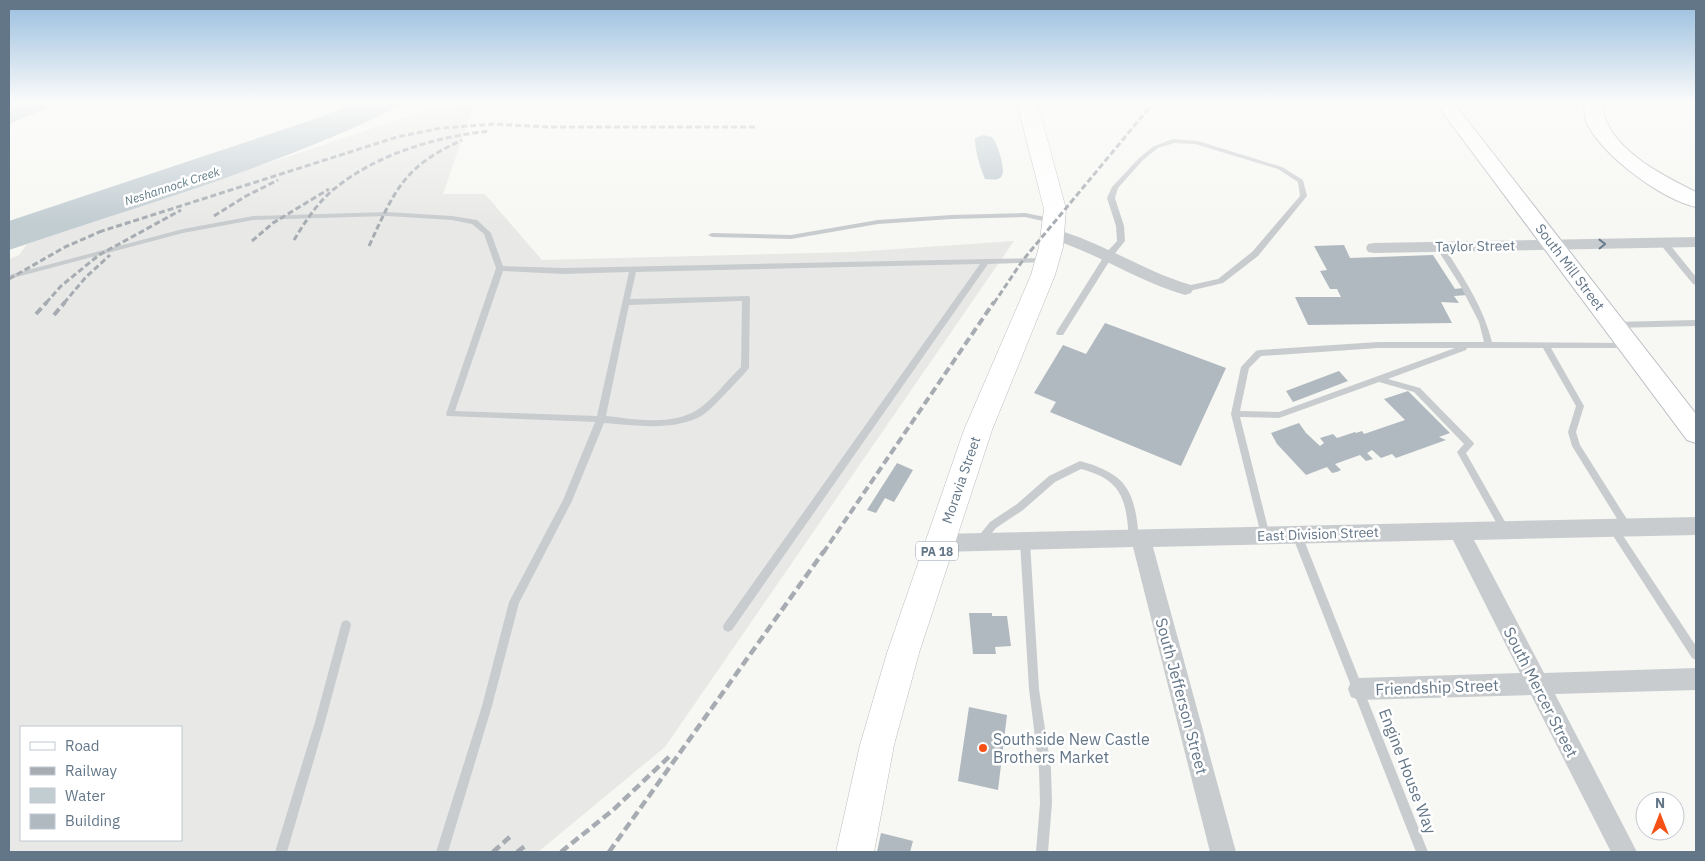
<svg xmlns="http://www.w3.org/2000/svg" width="1705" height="861" viewBox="0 0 1705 861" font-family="'IBM Plex Sans',sans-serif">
<rect width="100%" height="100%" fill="#f7f7f3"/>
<path fill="#e8e9e7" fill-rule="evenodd" d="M475,102L443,194H485L542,260L853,252L1014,241L665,747L538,852H9V259L19,255L27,244L427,110ZM21,727H181V840H21Z"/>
<path fill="#c2cdd2" d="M9,102H61L9,124Z
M359,102H408C282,166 143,204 9,250V221L309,121Z
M983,135L992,137C997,143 1007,170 1001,177C997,181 991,179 985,179C980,167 975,151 975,138Z"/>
<path fill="#b0b9bf" d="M1344,245L1350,258L1433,255L1455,289L1463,288L1467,295L1454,296L1459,303L1441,302L1452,323L1308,325L1295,297H1341L1337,289H1330L1320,271L1327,270L1314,246Z
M1105,323L1226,368L1181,466L1050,412L1056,402L1034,393L1063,345L1086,354Z
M1339,371L1348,381L1293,402L1286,391Z
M1408,391L1450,433L1439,437L1446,440L1396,458L1392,454L1381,458L1372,450L1367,453L1373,459L1366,461L1360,455L1335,464L1341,470L1337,472L1332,473L1327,467L1306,475L1277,444L1271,433L1299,423L1306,433L1320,446L1324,443L1320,438L1333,434L1337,438L1355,432L1356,433L1362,431L1364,434L1405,420L1384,399Z
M897,463L913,470L894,502L885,498L876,513L867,510Z
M969,613H992V616H1007L1011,646L995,647L996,654H973Z
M969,707L1007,715L998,790L958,781Z
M881,833L913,841L910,852H877Z"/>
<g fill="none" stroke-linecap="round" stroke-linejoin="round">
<defs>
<path id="secondary" d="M1435,102H1453L1696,414V443L1687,440Z
M1585,102H1603C1604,108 1603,115 1606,121C1621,155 1664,176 1696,192V207C1661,199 1601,155 1586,121C1584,115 1584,108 1585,102Z"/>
<path id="primary" d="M1017,102H1037L1066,209L1063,247L1055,275L992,430L919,653L894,745L874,852H836L860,745L887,653L964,430L1031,275L1039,247L1044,209Z"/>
</defs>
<use href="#secondary" stroke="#babfc4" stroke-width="2"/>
<use href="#primary" stroke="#b9bdc1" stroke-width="1"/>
<path stroke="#c2c3c5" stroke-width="2.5" stroke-dasharray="2 2" stroke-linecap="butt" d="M232,102H234"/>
<path fill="#c9cccf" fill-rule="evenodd" d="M1173,139L1198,141L1282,167L1303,180L1307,196L1258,256L1223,283L1185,292L1182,291L1181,289L1182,287L1218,279L1252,252L1300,196L1298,182L1278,169L1195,144L1174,143L1158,148L1143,160L1118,188L1115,198L1124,226L1125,241L1112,257L1063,335H1057L1056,333L1057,331L1106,253L1117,241L1116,226L1107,198L1112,187L1139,158L1154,146Z
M387,212L452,216L477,220L491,233L503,266L563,268L986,259L1047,258L1051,260L1047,262L988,264L732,630L728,632L724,630L723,627L724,624L980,264L636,272L630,299L749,296L750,298L749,368C743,376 735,383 728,391C720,399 712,408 703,415C674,432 636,425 604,423L572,501L519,603L492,706L448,852H436L482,706L509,602L563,500L595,422L447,416L446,414L496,268L484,234L472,224L452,220L387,216L253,220L183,233L9,279V275L183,229L253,216ZM503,271L563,274L629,272L597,416L455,411ZM742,301L741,367C726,381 714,399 697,410C671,426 634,419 606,416L629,305Z
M1025,213L1055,219L1056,221L1052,223L1025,217L951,219L878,224L791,239L712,237L708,235L712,233L791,235L878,220L951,215Z
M1660,240H1666L1696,277V285L1693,284L1660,244Z
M1437,245H1443C1463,277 1483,306 1492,342L1630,343L1631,345L1630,347L1627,348H1551L1584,406L1576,432L1580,445L1630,524L1632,527L1630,530L1627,531L1624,530L1572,446L1568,432L1576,406L1543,348H1467L1466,350L1388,379L1420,388L1473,442L1474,444L1466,453L1508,527L1510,530L1508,533L1505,534L1502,533L1457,452L1464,444L1414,392L1379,382L1279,418L1240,417L1270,536L1268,539L1265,540L1262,539L1231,414L1241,367L1256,351L1259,350L1378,342H1484L1479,322L1460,285L1436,247ZM1378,348H1455L1279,412L1240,411L1249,368L1261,356Z
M1696,320V326L1614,328L1610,325L1614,322Z
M1080,461C1128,474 1135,492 1139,539L1137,542L1134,543L1131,542L1129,539C1126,500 1123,480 1081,469L1055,482L1023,510L996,528L983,544L980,545L977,544L975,541L977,538L990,522L1017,504L1049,476Z
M1613,524L1616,525L1696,646V660L1692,658L1610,531L1608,528L1610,525Z
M1297,531L1300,532L1302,535L1428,852H1416L1292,535L1294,532Z
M1025,538L1028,539L1030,542L1039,689L1051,769L1052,803L1048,852H1036L1040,803L1039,769L1029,689L1020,542L1022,539Z
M346,620L350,622L351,625L325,722L287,852H275L315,722L341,625L342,622Z"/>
<path fill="#c9cccf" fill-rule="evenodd" d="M1054,229C1102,242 1143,271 1191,285L1193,289L1191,293L1185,295C1137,281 1096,252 1048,238L1046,234L1048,230Z
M1696,237V247L1374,253L1368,252L1366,248L1368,244L1374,243Z
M1696,517V535L1474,540L1544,673L1696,668V690L1555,694L1637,852H1611L1531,695L1359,700L1351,697L1348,689L1351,681L1359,678L1520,673L1453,540L1153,547L1236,852H1210L1133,547L940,552L933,549L930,543L933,537L940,534Z"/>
<use href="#secondary" fill="#fff" fill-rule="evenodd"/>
<use href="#primary" fill="#fff" fill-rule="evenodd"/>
<path stroke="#a6acb2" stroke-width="3" stroke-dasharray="6 3" stroke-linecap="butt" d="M1117,106L1124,102
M214,216L246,196L278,180
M99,232L397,137L441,128L495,124L546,127H755
M294,240C305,222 317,203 334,189C377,154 435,137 489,131
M252,241L273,223L329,189
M369,246C395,190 403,167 462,140
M9,279L65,247L104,230
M46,303L61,286L99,255L181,210
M64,303L86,277L110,255
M994,303L1023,260L1154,102"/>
<path stroke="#a6acb2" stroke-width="4" stroke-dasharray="8 4" stroke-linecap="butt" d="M36,314L47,302
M54,315L65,302
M823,553L994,302"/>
<path stroke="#a6acb2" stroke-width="4.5" stroke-dasharray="9 4.5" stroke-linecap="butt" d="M493,852L512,835
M517,852L525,846
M561,852L613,810L672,754
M609,852L824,551"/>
</g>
<defs><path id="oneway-chevron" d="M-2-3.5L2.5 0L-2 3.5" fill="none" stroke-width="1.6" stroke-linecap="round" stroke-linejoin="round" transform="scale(1.25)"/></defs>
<use stroke="#687a8c" href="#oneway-chevron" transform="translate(1602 244) rotate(-1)"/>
<linearGradient id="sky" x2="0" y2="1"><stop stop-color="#99bedf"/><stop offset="0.46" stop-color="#fbfbfa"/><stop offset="1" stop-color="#fbfbfa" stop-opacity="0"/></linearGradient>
<rect width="1705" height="222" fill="url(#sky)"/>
<circle fill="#f55015" stroke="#fff" stroke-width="2" cx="983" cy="748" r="5"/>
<g text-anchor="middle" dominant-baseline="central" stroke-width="5" stroke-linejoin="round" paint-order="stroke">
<g font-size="12" font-style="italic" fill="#5f7984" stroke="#fff">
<text transform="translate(172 186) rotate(-18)">Neshannock Creek</text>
</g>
<rect fill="#fff" stroke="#929fac" stroke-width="1" x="916" y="541.5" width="42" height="19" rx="4"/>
<g font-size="12" font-weight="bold" fill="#637688">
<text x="937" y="551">PA 18</text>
</g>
<g font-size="14" fill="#637688" stroke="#fff">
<text transform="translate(1475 246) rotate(-1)">Taylor Street</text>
<text transform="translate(1570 267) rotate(53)">South Mill Street</text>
<text transform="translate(961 480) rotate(-71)">Moravia Street</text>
<text transform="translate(1318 534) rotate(-2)">East Division Street</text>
</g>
<g font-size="16" fill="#637688" stroke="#fff">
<text transform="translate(1437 687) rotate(-2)">Friendship Street</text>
<text transform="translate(1541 692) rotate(63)">South Mercer Street</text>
<text transform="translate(1182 696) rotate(75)">South Jefferson Street</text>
<text transform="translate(1408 771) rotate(69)">Engine House Way</text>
</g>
<g font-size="16" fill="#637688" stroke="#fff" text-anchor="start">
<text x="993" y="739">Southside New Castle<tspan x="993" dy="18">Brothers Market</tspan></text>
</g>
</g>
<rect width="1705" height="861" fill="none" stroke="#637688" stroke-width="20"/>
<rect x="20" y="726" width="162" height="115" fill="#ffffff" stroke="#c1c8cf"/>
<rect x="30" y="742" width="25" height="8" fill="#ffffff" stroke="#c1c8cf"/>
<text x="65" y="751" font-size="15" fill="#637688">Road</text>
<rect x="30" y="767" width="25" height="8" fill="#a6acb2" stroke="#c1c8cf"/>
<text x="65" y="776" font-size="15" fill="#637688">Railway</text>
<rect x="30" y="788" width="25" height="15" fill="#c2cdd2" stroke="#c1c8cf"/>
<text x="65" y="801" font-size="15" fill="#637688">Water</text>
<rect x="30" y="814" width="25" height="15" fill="#b0b9bf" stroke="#c1c8cf"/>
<text x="65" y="826" font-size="15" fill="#637688">Building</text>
<g transform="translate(1660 816)"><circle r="24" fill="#ffffff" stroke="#c1c8cf"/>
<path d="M0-4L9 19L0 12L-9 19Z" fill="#f55015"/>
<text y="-8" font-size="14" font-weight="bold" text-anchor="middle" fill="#637688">N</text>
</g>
</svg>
